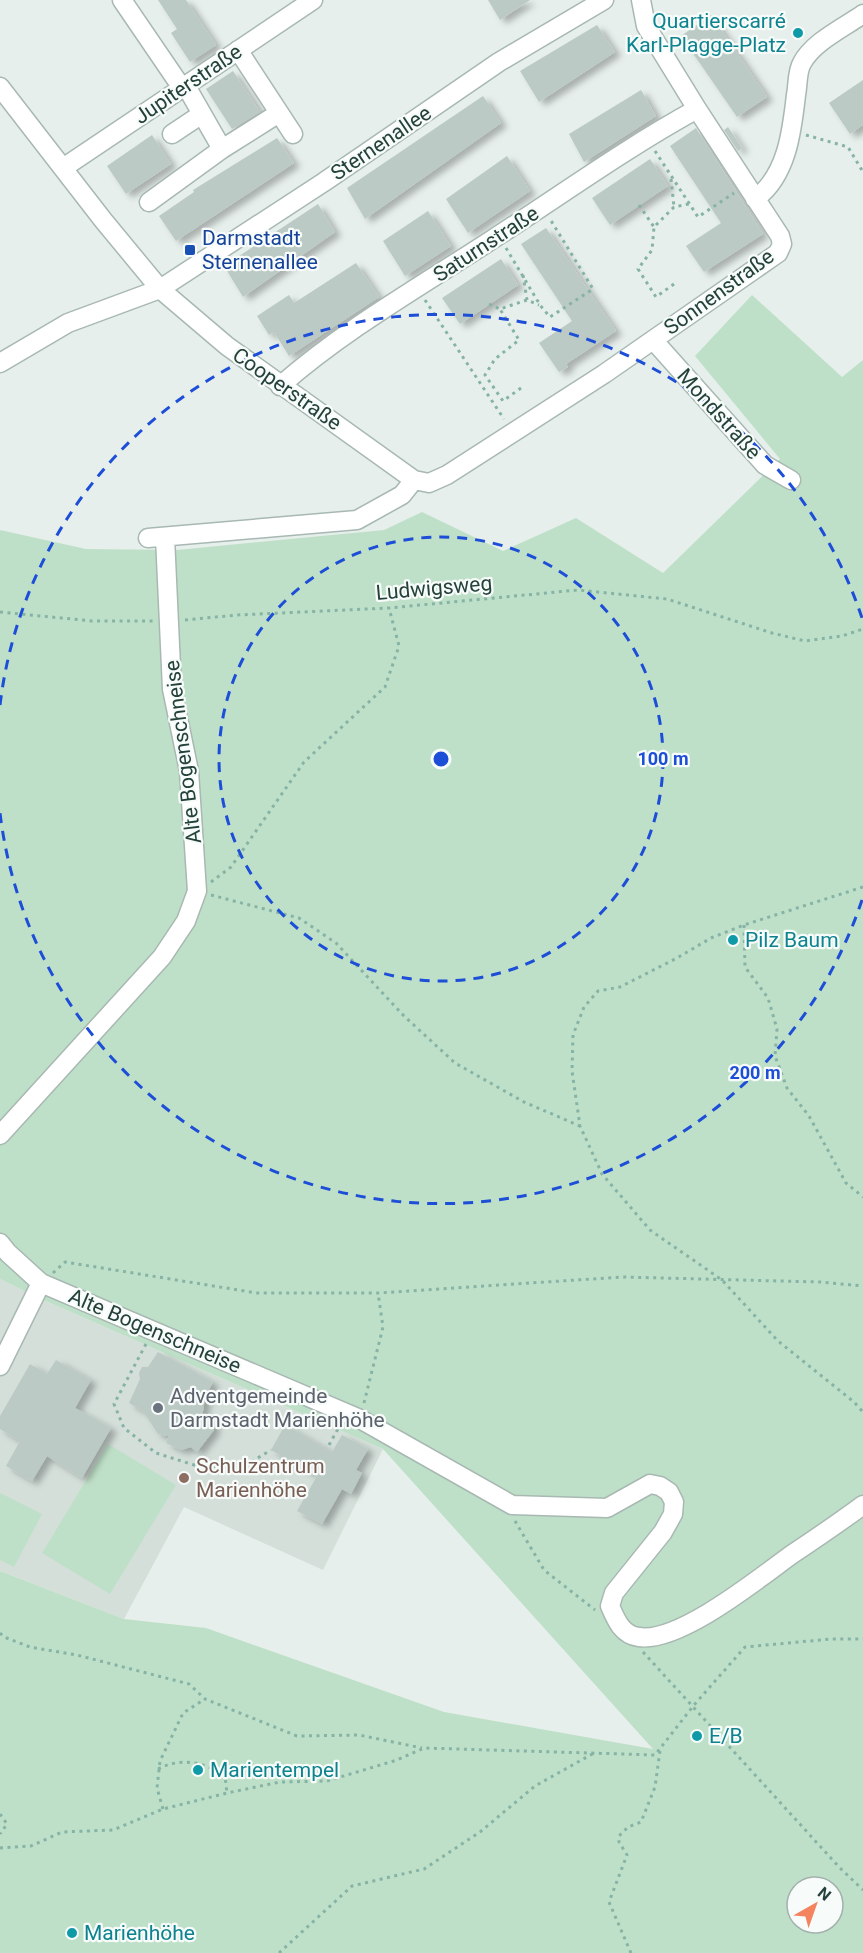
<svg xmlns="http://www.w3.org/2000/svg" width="863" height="1953" viewBox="0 0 863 1953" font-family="Roboto,sans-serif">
<defs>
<filter id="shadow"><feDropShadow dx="6" dy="4" stdDeviation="3" flood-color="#0004"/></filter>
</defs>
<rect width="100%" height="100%" fill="#e6efeb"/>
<path fill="#d4dfda" d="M0,1279L32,1295L383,1449L323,1570L184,1507L124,1619L0,1571Z"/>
<path fill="#bfe0c8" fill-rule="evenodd" d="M752,295L842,377L863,360V1953H0V1571L124,1619L206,1628L444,1712L653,1749L383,1449L32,1295L0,1279V530L86,549L177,550L384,530L422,512L503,551L576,518L663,573L780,459L695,356ZM797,1887H833V1923H797Z
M108,1444L176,1485L110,1594L42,1553Z
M0,1493L42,1514L14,1567L0,1560Z"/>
<path fill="#bbcac4" filter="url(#shadow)" d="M158,0H186L216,45L190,62L171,33L177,29Z
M488,0H530L500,20Z
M711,15L767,97L737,117L681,36Z
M597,25L615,52L539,102L520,71Z
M233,71L260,112L232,129L206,89Z
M863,80V125L850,134L829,103Z
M641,90L656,116L584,162L569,134Z
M483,96L501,123L365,219L347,188Z
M728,127L742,148L738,151L724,130Z
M696,128L763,234L704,272L686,246L721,223L670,146Z
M152,135L171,164L126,194L107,166Z
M277,138L294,163L176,241L159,216L194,192L193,190Z
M507,156L530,191L468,233L446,199Z
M650,159L668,186L610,225L592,198Z
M318,204L335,232L243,297L224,266Z
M428,211L451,246L405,276L383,241Z
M546,228L616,331L566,364L568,367L559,372L539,343L572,321L521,244Z
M501,259L518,285L460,324L442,298Z
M356,263L379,297L289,356L274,332L269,335L257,316L289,295L294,303Z
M158,1352L213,1382L205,1398L202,1418L212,1419L214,1430L197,1452L191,1447L181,1450L166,1443L169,1436L158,1434L143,1411L129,1403L140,1379L139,1373L142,1367H148Z
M56,1360L91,1380L75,1408L111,1428L82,1478L47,1456L32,1481L6,1466L20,1441L0,1429V1416L30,1364L47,1374Z
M285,1425L332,1452L342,1435L368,1449L356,1470L362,1473L351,1494L342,1489L322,1524L297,1511L317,1476L271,1450Z"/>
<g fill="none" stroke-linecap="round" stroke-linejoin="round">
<defs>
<path id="minor" d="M122,0L182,88
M238,50L293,134
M186,86L222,149
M0,87L103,220L160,289L227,346L414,480L429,483L447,475L604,374L778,253L782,244L780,236L697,109L646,26L641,0
M172,134L202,114
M63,168L313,0
M755,199C787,176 792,131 796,95C798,85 797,71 802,63C813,42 843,28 863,14
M149,202L222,149L279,113
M654,341L765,465L791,480
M0,363L68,323L160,289L324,182L499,62L604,0
M280,386C345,329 421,286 493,239C561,195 626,148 697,109
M148,538L357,520L402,495L414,480
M0,1135L162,957L186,921L197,891L189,771L172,689L165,537
M0,1243L8,1253L41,1283L360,1419L512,1505L607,1508L650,1484L660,1486L669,1492L674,1502L673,1514L663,1532L614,1593L610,1606C616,1620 622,1635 639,1637C679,1643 758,1579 791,1555C815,1539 840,1522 863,1505
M0,1366L41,1283"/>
</defs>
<use href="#minor" stroke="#a8b8b2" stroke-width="21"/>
<path stroke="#86b3a5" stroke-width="3" stroke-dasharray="3 4.5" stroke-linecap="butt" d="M806,135L848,147L863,172
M655,151L698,217L734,193
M671,179L674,207
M639,205L654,227
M506,248L540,305L550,317L593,289L550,219
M523,275L527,300
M674,284L656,297L638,269L652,250L654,227L674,207L689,204
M425,300L504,419
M489,304L500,309
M521,388L503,401L485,375L495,359L519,340L500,309L527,300L539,305
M0,612L92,621H154
M185,620L237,615L389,608L578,590L667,599L772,633L805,641L842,636L863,629
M211,882L231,867L304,762L385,687L399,646L389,608
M863,887L744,925L711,938L677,958L620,987L598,991L584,1007L573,1035L572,1071L580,1126L602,1174L650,1230L722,1280L778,1341L854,1402L863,1412
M211,895L299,918L336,943L404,1016L455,1063L524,1102L580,1126
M744,925L745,967L768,998L777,1029L775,1056L787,1088L809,1116L846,1183L863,1197
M53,1273L65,1262L257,1293H378L622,1277L820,1282L863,1286
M146,1344L114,1404L124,1428L156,1453L194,1465L220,1467L251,1462L271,1450
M364,1403L383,1327L378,1293
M329,1445L339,1427
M515,1521L544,1570L595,1610
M0,1633L4,1637L30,1647L77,1655L189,1684L205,1699L297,1736L359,1735L422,1748
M643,1652L839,1867L863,1890
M158,1769C181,1757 205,1762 225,1776L227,1793
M163,1809L157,1788L160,1761L183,1713L205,1699
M0,1814L7,1824L0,1834
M0,1848L31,1846L62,1832L113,1830L163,1809L227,1793L280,1782L327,1781L397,1760L424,1748L655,1755L694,1705L745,1647L831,1639H863
M279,1953L352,1886L424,1869L480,1832L535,1786L594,1753
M631,1953L609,1902L627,1855L619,1842V1836L628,1827L641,1822L655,1787L660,1751"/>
<use href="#minor" stroke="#fff" stroke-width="18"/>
</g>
<g fill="none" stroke="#1d4ed8" stroke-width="3" stroke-dasharray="10 8">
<circle cx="441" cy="759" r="222"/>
<path d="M862 900A444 444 0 0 1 0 813M0 705A444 444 0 0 1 862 618"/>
</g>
<g fill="#0f9aa8" stroke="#f7fbf9" stroke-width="2">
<circle cx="798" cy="33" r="6"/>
<circle cx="733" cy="940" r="6"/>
<circle cx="697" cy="1736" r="6"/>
<circle cx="198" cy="1770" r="6"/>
<circle cx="72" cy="1933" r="6"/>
</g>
<rect fill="#1a4fb4" stroke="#f7fbf9" stroke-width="2" x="184" y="244" width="12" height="12" rx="3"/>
<circle fill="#6b7280" stroke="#f7fbf9" stroke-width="2" cx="158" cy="1408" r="6"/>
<circle fill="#8d6e63" stroke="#f7fbf9" stroke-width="2" cx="184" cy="1478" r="6"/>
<g text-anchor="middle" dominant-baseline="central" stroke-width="4.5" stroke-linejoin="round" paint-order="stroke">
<g font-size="21" fill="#0d838f" stroke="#f7fbf9" text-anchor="start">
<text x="786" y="21" text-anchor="end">Quartierscarré<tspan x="786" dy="24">Karl-Plagge-Platz</tspan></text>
<text x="745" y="940">Pilz Baum</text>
<text x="709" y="1736">E/B</text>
<text x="210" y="1770">Marientempel</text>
<text x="84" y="1933">Marienhöhe</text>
</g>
<g font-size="21" fill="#24423a" stroke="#f7fbf9">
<text transform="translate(188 84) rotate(-34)">Jupiterstraße</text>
<text transform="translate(381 143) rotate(-34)">Sternenallee</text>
<text transform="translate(486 244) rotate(-33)">Saturnstraße</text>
<text transform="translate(719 292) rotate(-36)">Sonnenstraße</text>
<text transform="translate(287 389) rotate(35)">Cooperstraße</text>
<text transform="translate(719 414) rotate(48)">Mondstraße</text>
<text transform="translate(434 588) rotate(-5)">Ludwigsweg</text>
<text transform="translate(183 752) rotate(-97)">Alte Bogenschneise</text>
<text transform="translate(155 1331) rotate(23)">Alte Bogenschneise</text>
</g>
<g font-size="21" fill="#164399" stroke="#f7fbf9" text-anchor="start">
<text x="202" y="238">Darmstadt<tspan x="202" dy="24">Sternenallee</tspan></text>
</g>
<g font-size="21" fill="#5b616d" stroke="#f7fbf9" text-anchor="start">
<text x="170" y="1396">Adventgemeinde<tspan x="170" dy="24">Darmstadt Marienhöhe</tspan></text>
</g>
<g font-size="21" fill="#785e54" stroke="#f7fbf9" text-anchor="start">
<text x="196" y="1466">Schulzentrum<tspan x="196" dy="24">Marienhöhe</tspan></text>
</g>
</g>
<circle cx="441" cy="759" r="9" fill="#1d4ed8" stroke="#f7fbf9" stroke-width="3"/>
<g font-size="18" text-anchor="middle" font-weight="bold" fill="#1d4ed8" stroke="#f7fbf9" stroke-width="4.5" stroke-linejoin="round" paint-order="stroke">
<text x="663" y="765">100 m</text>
<text x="755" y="1079">200 m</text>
</g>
<g transform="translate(815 1905) rotate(40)"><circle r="28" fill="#f7fbf9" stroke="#a3b1ad" stroke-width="1.5"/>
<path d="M0-4.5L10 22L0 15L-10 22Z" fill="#f4845f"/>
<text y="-9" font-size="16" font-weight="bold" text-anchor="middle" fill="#24423a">N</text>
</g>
</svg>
